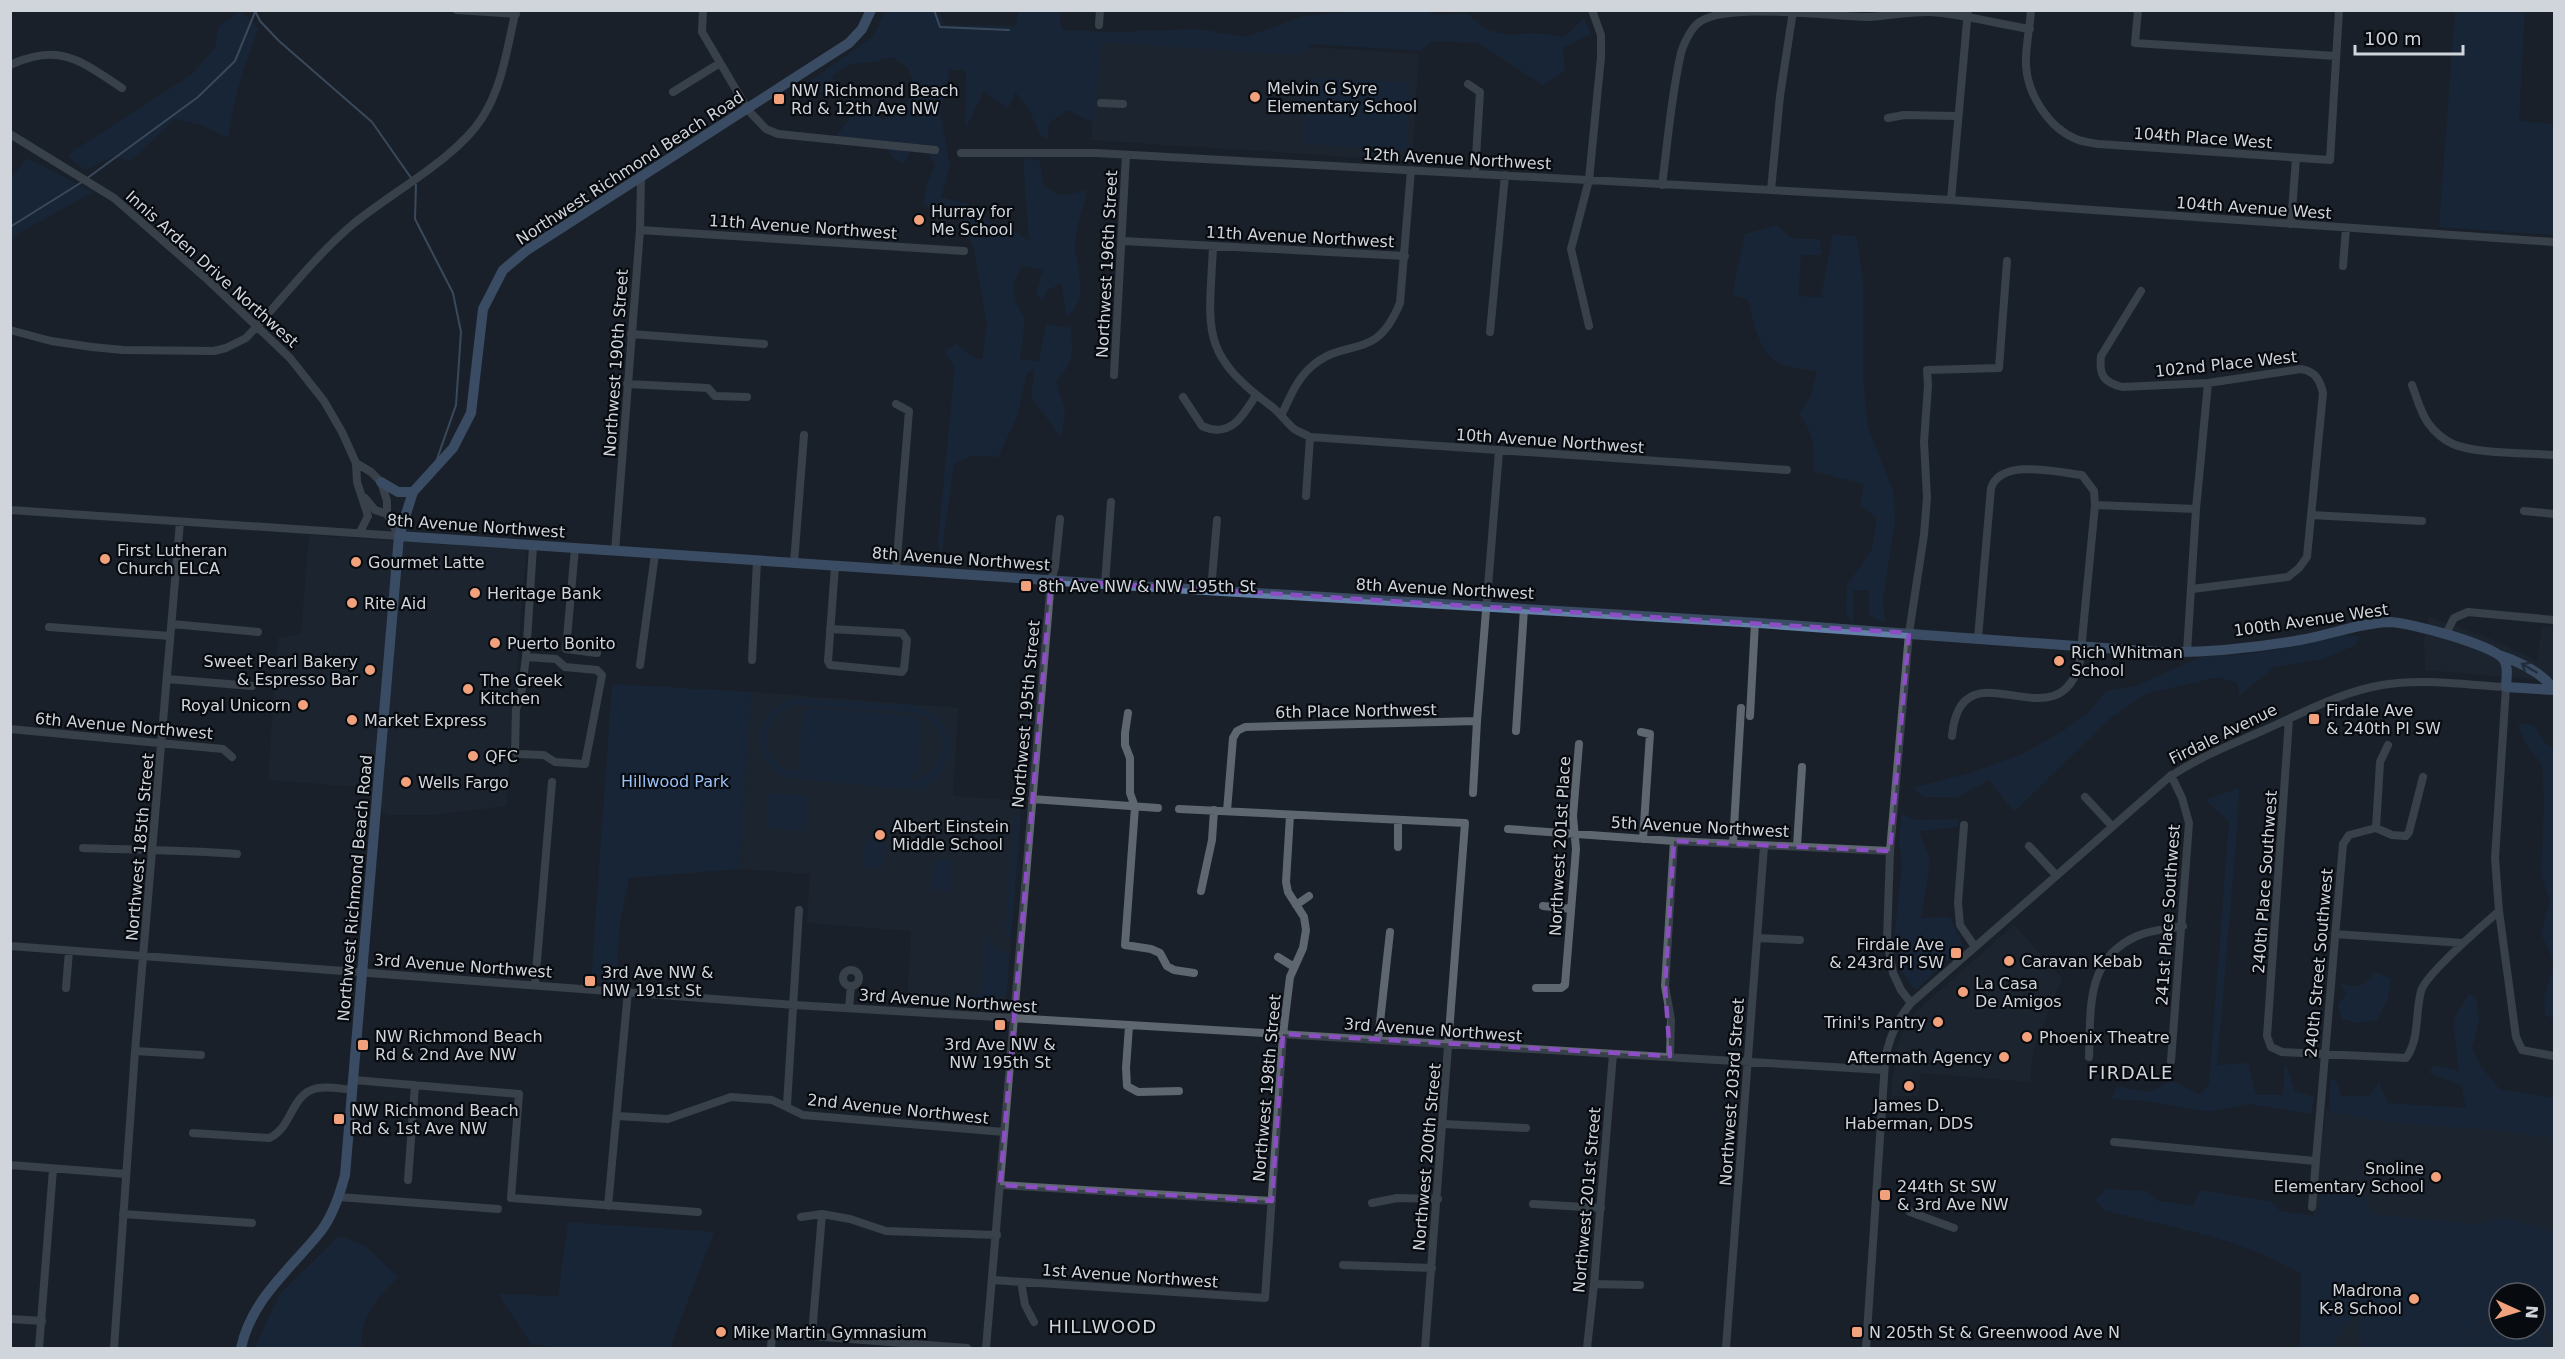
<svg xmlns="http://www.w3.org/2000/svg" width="2565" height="1359" viewBox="0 0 2565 1359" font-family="'DejaVu Sans',sans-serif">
<rect width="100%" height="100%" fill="#1a2029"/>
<path fill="#202937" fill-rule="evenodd" d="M1099,33L1419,54L1412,161L1091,140Z
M309,535L526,550L506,806L431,815H387L363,787L268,780L278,638L301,634Z
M2429,617L2484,636L2537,661L2542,626L2554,628V677L2543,680L2425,670L2424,639Z
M751,692L958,708L953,796L1021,801L1006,1004L1001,1008L993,1010L907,1004L911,931L807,923L810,874L739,869Z
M2014,925L2062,978L2033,1051L2030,1082L1920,1073L1918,1096H1891L1896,1050L1904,1028L1917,1011Z
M2326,1109L2554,1127V1348H2324L2312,1227ZM2499,1293H2535V1329H2499Z"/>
<path fill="#172a45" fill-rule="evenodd" d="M1430,10L1431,15L1466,13L1487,30L1509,35L1535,33L1564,37L1584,18L1591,34L1563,48L1565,71L1543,85L1478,43L1432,41L1421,51L1311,44L1300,55L1101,42L1094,123L1067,110L1049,123L1048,139L1040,135L1028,107L1015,92L1008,109L984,91L965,129L966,70H950L940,113L950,166L941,197L967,204L995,226L1010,228L1029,241L1023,158L1039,160L1044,186L1060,196L1087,190C1084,207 1075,228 1075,246C1076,270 1090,298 1067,317L1061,284L1047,290L1042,301L1036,293L1043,270L1022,266L1013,284L1015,301L1025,319L1020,359L1039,361L1046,324L1066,328L1070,325C1073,350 1075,363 1056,381L1065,411L1061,438L1031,396L1035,369L1027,373L1017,417L998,457L971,456L954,464L940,563L938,540L955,366L944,352L956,344L975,359H982L987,325L974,250L964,224L951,212L930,209L923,203L927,183L935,167L925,144L913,145L904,164L893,158L884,142L836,136L858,108L859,99L874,111L882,120L905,110L914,86L908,68L892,57L873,62L850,64L832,76L840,97L824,94L807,83L873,37L885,11H939L943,25L1016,26L1018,11H1059L1062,30L1114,32L1198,29L1246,37L1304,16L1356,11Z
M2455,10L2525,11L2519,121L2554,124V235L2439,227Z
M240,11L259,28C244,65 233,99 228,138L202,125L175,119L130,161L114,156L85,170L67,155L191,75L215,48L218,27Z
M1316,77L1410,83L1407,147L1401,150L1305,144L1307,82Z
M27,158L93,192L22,231L11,240V178Z
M1777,225L1793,239H1820L1821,255H1801L1798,296L1821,297L1833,234L1857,237L1863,283V380L1868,427L1893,492L1895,520L1883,600L1885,623L1869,615V590H1853V624L1846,613L1847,585L1872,549L1877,519L1860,504L1864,484L1813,471C1814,445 1815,436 1799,414L1810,397L1817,371C1806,369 1793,368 1783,365C1758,355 1754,322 1748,299L1732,295L1745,234Z
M2337,635L2359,636L2356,645L2323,659L2274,667L2239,696L2237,683L2218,677L2145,694L2108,720L2014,812L1989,780L1957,797H1923L1912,788L1973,772L2020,755L2060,733L2087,714L2106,691L2136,686L2201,657L2247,654L2293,647Z
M612,684L751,692L739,869L629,878L620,922L616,983H591Z
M797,698L911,705C941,709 960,740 944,768C937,780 928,783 922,790L785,778C747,758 755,705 797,698ZM797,705L911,712C952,719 953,771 913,780L786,770C757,753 763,712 797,705Z
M808,708L916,716V721H921L917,774H912V779L803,771L804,766L799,765L803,713H807Z
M2518,723L2534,726L2546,744L2553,749L2554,739V961L2541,934L2550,901L2541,875L2544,800L2542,765L2524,741Z
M2239,788L2236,841L2217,1065L2248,1063L2256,1095H2283L2285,1062L2295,1091L2314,1097L2311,1114L2248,1104L2209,1112L2146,1101L2112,1099L2117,1086L2150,1092L2171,1080L2200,1095L2209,1084L2229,821L2205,800Z
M769,793L807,796L805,831L766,828Z
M1901,814L1916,820L1958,819L1957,827L1919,831L1930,861L1921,918L1950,917L1963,945L1916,990L1901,971L1894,939L1902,865L1899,841Z
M1021,815L1011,938H1009L1005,933L1014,821L1016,816Z
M865,839L885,841L883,868L863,867Z
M934,860L951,861L949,891L932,889Z
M987,935H990C991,946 997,952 1009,954L1006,996L996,998L992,1008L923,1002L926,993C943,995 967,1005 981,992Z
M2554,965V1019L2545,1015L2544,998Z
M2376,972L2391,979L2388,999L2377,1020L2357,1023L2342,1019L2338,1004L2347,994L2340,984C2359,988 2363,987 2376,972Z
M2469,993L2476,999L2479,1021L2472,1048L2481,1067L2500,1089L2554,1098V1138L2497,1130L2394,1123L2329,1112L2330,1078L2337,1082L2341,1096H2369L2379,1082L2388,1103L2466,1108L2461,1085L2429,1073L2434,1065L2459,1071L2453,1020Z
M2106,1189L2148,1191L2158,1201L2193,1206L2200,1190L2272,1202L2280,1211L2317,1216L2322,1189L2362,1194L2374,1215L2477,1224L2503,1218L2554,1232V1338L2542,1327L2547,1348H2469C2472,1331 2482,1322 2497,1314L2493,1313L2475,1326L2467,1348H2362C2354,1327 2361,1313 2373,1297L2344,1327L2332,1348H2300L2301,1274C2241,1237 2171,1228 2104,1210L2095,1200ZM2499,1293H2535V1329H2499Z
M568,1222L714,1232L670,1348H563L531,1344L498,1294L558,1296Z
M339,1236L364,1245L398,1277C377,1299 359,1317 362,1348H257V1342L280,1294Z"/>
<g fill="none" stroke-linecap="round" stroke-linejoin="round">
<path stroke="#617998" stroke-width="2" d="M934,10L940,27L1009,30
M255,11L260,21L279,41L372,122L416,185L415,219L453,293L461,332L456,405L437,459
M86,179L198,97L235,61L255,12
M10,227L82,182"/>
<path stroke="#5e6670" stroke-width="8" d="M457,10L516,14
M703,10L702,32L748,110L766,129L778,134L935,150
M2031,10C2030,28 2025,48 2026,66C2028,95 2049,128 2076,139C2083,142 2092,143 2099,144L2330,160L2339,10
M2138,10L2135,43L2336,56
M1099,25L1100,10
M10,65C60,42 81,61 122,88
M1468,84L1480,92L1475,174
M673,92L720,63
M1101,103L1123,104
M1888,118L1904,115L1958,116
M10,134L114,198L208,280L290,358L324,401L342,432L356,463L357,482L368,516L360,532
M961,153H1096L1951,200L2554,242
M1662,185C1668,141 1671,96 1681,53C1683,45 1690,31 1696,25C1719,0 1832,17 1867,17C1889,16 1909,11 1931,12C1962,14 1998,24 2030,29
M1771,190L1780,96L1793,11
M1951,200L1968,10
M2291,224L2296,158
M640,230L964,251
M1123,241L1405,256
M1213,247C1209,330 1199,353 1271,406C1280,413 1286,422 1294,429C1299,432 1305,434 1310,437L1787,470
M2343,266L2346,228
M2141,291L2101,356C2099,375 2103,382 2122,387L2208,383L2301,369C2315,371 2320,380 2323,393L2307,557L2299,568L2288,577L2192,589
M1589,326L1571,249L1589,180L1601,57V35L1592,10
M10,330L51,341L92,347L123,350L214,351L226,348L246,338C281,301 313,258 352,225C390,193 456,159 482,118C503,86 507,47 516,10
M1490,332L1505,175
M631,334L764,344
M1114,375L1126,155
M627,384L708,388L715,396L747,397
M2412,385C2417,398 2420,411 2428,423C2434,431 2444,440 2453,444C2475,454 2528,453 2554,455
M1183,397L1202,426C1230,439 1243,416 1256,395
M1282,414C1290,397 1297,379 1311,367C1347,335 1375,364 1400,303L1411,170
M356,463L371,472L381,482L387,501V514L399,536
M1306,496L1310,437
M365,498L375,510L387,514
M2095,505L2196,509
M10,510L399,536
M2524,511L2554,514
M2311,515L2422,521
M575,548L566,649L597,653
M615,551L640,230L641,177
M794,563L804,435
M896,570L909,411L896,404
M1105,584L1111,502
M1211,590L1217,520
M172,624L258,632
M49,627L170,636
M830,629L902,633L907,640L904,669L902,672L830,665L828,661L835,566
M2446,634L2454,618L2468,612L2554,620
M2187,652L2196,509L2208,383
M526,657L556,659L565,667L597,670L602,675L585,764L555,762L544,755L517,754L515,751L516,709L521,695L526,657L533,546
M752,660L757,561
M640,665L655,554
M167,679L252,686
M1128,713L1125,733V745L1130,758V793L1135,807L1125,945L1151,949L1160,953L1167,966L1174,970L1194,973
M1750,716L1755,622
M2289,719L2267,1036L2271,1047L2282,1052L2406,1058C2420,1039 2415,1013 2421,991C2425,975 2484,924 2499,911
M10,729L223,749L232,757
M1516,731L1524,609
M1641,732L1650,734L1643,839
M1952,736C1961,639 2059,749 2080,661L2095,505L2094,491L2082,475C2057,472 2001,458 1991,488L1978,638
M1473,793L1477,721L1499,451
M2085,797L2112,826
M1032,799L1158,808
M1179,809L1465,823L1425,1348
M1227,811L1233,738L1237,731L1245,727L1477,721
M1964,825L1958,903L1960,925L1975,947
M2376,828L2392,835L2406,836L2409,832L2423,777
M1508,829L1674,841L1890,851
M1733,844L1741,708
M1797,846L1802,767
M2029,846L2056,875
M1398,847V820
M83,848C135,850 185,850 237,854
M1201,891L1212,840L1214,810
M1296,905L1309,896
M1543,906L1571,909
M2335,934L2463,943
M1757,938L1800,940
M10,946L794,1005L1884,1070
M1278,957L1294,967
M843 978a8 8 0 1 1 16 0a8 8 0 1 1-16 0Z
M535,984L552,782
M66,988L69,951
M1536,988H1561L1565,985L1576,849L1573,816L1579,744
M1911,1003L1901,990L1893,973L1887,940L1890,851L1909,633L1924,535L1927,498L1924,442L1928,386L1927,370L1999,368L2007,261
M849,1008L851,986
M1129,1026L1126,1068L1127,1086L1138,1092L1179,1091
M1378,1040L1390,932
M135,1051L201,1055
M1670,1056L1671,1020L1665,986L1674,841
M2089,1057C2091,1009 2085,959 2137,936C2150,930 2168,929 2183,926
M2171,1061L2189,823L2182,798L2171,775
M354,1080L519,1094L511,1198L698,1212
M787,1105L799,910
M617,1116L668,1119L731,1097L772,1100L803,1115L1004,1132
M1443,1124L1526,1128
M193,1133L269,1138C293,1128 290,1093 318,1088C329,1086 342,1089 353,1090
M2114,1142L2315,1161
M10,1165L126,1174
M408,1180L415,1085
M1000,1185L1272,1201
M339,1197L498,1209
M1372,1203L1397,1198L1438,1199
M1533,1204L1601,1208
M608,1206L628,991
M2312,1207L2343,844L2349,835L2376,828L2380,762L2388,745
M1910,1212L1954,1228
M123,1214L252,1223
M801,1217L822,1214L850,1219L886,1231L997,1235
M1343,1265L1432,1268
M993,1280L1265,1298L1283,1034L1290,977L1303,948L1306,930L1304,917L1288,892L1286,882L1290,815
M1021,1282L1025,1305L1034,1322
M1594,1284L1640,1285
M10,1319L42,1321
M812,1335L822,1214
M39,1348L53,1169
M114,1348L135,1051L180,522
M771,1348L772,1333L967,1348
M986,1348L1051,580L1055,567L1060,519
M1587,1348L1594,1284L1613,1054
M1726,1348L1764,846
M1866,1348L1885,1062C1888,1039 1896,1021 1911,1003L2168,778C2197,758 2230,745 2262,731C2301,714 2340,692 2382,685C2423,678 2464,685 2506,687L2495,858L2499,911L2516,1037L2522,1050L2554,1056"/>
<path stroke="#6380a8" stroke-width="10" d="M381,482L398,492H413
M399,536L1105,584L1759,623L2159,652C2205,653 2254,648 2300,640C2330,635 2359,623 2389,622C2408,622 2495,645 2504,660C2509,668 2506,679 2506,687L2554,690
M2499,655C2520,662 2541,672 2554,689
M241,1348C252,1298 291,1269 321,1231C333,1215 340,1194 345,1175L399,536L413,492L453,448L471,413L483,309L503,270L527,250L849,43L862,29L871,10"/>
</g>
<defs><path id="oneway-shaft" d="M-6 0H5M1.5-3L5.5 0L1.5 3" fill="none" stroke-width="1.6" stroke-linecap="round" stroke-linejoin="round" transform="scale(1.5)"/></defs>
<use stroke="#303f53" href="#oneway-shaft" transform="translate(2529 668) rotate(-150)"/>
<path d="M0 0H2565V1359H0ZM1051,580L1909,633L1890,851L1674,841L1665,986L1670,1056L1283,1034L1272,1201L1000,1185Z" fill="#1a2029" fill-opacity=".55" fill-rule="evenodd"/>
<path fill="none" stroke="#8c4ec5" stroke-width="4.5" stroke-dasharray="12 8" stroke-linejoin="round" d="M1051,580L1909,633L1890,851L1674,841L1665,986L1670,1056L1283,1034L1272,1201L1000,1185Z"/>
<g fill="#f1a17b" stroke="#070a0e" stroke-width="2">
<circle cx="1255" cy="97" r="6"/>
<rect x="773" y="93" width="12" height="12" rx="3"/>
<circle cx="919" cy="220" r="6"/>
<circle cx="105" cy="559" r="6"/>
<circle cx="356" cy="562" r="6"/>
<rect x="1020" y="580" width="12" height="12" rx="3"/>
<circle cx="475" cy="593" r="6"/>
<circle cx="352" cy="603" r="6"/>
<circle cx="495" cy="643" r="6"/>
<circle cx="2059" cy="661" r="6"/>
<circle cx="370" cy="670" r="6"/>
<circle cx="468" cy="689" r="6"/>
<circle cx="303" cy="705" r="6"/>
<rect x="2308" y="713" width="12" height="12" rx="3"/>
<circle cx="352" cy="720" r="6"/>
<circle cx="473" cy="756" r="6"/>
<circle cx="406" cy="782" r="6"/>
<circle cx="880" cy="835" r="6"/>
<rect x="1950" y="947" width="12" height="12" rx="3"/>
<circle cx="2009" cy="961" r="6"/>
<rect x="584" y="975" width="12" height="12" rx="3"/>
<circle cx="1963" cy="992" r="6"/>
<circle cx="1938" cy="1022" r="6"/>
<rect x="994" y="1019" width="12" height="12" rx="3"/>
<circle cx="2027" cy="1037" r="6"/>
<rect x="357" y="1039" width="12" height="12" rx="3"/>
<circle cx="2004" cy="1057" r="6"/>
<circle cx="1909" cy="1086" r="6"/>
<rect x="333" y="1113" width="12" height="12" rx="3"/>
<circle cx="2436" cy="1177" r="6"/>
<rect x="1879" y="1189" width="12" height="12" rx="3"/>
<circle cx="2414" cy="1299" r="6"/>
<circle cx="721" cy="1332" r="6"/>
<rect x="1851" y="1326" width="12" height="12" rx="3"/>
</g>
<g text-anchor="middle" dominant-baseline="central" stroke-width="4.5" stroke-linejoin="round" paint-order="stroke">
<g font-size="16" fill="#d0d4db" stroke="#070a0e" text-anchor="start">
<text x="1267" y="88">Melvin G Syre<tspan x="1267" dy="18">Elementary School</tspan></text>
<text x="791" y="90">NW Richmond Beach<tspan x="791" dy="18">Rd &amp; 12th Ave NW</tspan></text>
<text x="931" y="211">Hurray for<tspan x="931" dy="18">Me School</tspan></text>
<text x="117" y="550">First Lutheran<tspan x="117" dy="18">Church ELCA</tspan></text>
<text x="368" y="562">Gourmet Latte</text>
<text x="1038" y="586">8th Ave NW &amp; NW 195th St</text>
<text x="487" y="593">Heritage Bank</text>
<text x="364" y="603">Rite Aid</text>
<text x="507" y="643">Puerto Bonito</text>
<text x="2071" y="652">Rich Whitman<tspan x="2071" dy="18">School</tspan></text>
<text x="358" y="661" text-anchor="end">Sweet Pearl Bakery<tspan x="358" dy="18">&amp; Espresso Bar</tspan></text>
<text x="480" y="680">The Greek<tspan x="480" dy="18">Kitchen</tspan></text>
<text x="291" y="705" text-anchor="end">Royal Unicorn</text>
<text x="2326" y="710">Firdale Ave<tspan x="2326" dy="18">&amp; 240th Pl SW</tspan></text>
<text x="364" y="720">Market Express</text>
<text x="485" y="756">QFC</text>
<text x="418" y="782">Wells Fargo</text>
<text x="892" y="826">Albert Einstein<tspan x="892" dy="18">Middle School</tspan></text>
<text x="1944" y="944" text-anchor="end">Firdale Ave<tspan x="1944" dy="18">&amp; 243rd Pl SW</tspan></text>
<text x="2021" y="961">Caravan Kebab</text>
<text x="602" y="972">3rd Ave NW &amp;<tspan x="602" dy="18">NW 191st St</tspan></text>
<text x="1975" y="983">La Casa<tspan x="1975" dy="18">De Amigos</tspan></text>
<text x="1926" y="1022" text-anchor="end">Trini's Pantry</text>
<text x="375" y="1036">NW Richmond Beach<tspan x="375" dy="18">Rd &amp; 2nd Ave NW</tspan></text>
<text x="2039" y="1037">Phoenix Theatre</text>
<text x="1000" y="1044" text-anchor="middle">3rd Ave NW &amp;<tspan x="1000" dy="18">NW 195th St</tspan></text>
<text x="1992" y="1057" text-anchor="end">Aftermath Agency</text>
<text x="1909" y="1105" text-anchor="middle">James D.<tspan x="1909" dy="18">Haberman, DDS</tspan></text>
<text x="351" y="1110">NW Richmond Beach<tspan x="351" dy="18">Rd &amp; 1st Ave NW</tspan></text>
<text x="2424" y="1168" text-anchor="end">Snoline<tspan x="2424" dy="18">Elementary School</tspan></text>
<text x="1897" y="1186">244th St SW<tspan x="1897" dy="18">&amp; 3rd Ave NW</tspan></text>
<text x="2402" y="1290" text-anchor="end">Madrona<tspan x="2402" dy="18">K-8 School</tspan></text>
<text x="733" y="1332">Mike Martin Gymnasium</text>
<text x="1869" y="1332">N 205th St &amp; Greenwood Ave N</text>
</g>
<g font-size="16" fill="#d0d4db" stroke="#070a0e">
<text transform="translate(2203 138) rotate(4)">104th Place West</text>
<text transform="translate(1457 159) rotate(3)">12th Avenue Northwest</text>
<text transform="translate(630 168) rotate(-33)">Northwest Richmond Beach Road</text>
<text transform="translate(2254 208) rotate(4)">104th Avenue West</text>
<text transform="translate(803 227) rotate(4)">11th Avenue Northwest</text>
<text transform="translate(1300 237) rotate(3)">11th Avenue Northwest</text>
<text transform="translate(1107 264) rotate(-87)">Northwest 196th Street</text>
<text transform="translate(212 269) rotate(42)">Innis Arden Drive Northwest</text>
<text transform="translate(616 363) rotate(-86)">Northwest 190th Street</text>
<text transform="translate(2226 364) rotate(-6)">102nd Place West</text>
<text transform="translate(1550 441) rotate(4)">10th Avenue Northwest</text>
<text transform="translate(476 526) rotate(4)">8th Avenue Northwest</text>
<text transform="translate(961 559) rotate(4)">8th Avenue Northwest</text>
<text transform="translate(1445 589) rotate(3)">8th Avenue Northwest</text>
<text transform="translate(2311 620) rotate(-8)">100th Avenue West</text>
<text transform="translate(1356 711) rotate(-1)">6th Place Northwest</text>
<text transform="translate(1026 714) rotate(-85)">Northwest 195th Street</text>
<text transform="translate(124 726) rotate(5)">6th Avenue Northwest</text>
<text transform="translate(2223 734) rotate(-26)">Firdale Avenue</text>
<text transform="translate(1700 827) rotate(3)">5th Avenue Northwest</text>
<text transform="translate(1560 846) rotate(-87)">Northwest 201st Place</text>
<text transform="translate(140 847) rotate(-85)">Northwest 185th Street</text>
<text transform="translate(2265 882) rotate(-86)">240th Place Southwest</text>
<text transform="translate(355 888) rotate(-85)">Northwest Richmond Beach Road</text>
<text transform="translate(2168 915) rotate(-86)">241st Place Southwest</text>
<text transform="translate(2319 963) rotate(-85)">240th Street Southwest</text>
<text transform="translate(463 966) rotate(4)">3rd Avenue Northwest</text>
<text transform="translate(948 1001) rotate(4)">3rd Avenue Northwest</text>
<text transform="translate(1433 1030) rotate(4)">3rd Avenue Northwest</text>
<text transform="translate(1267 1088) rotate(-85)">Northwest 198th Street</text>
<text transform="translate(1732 1092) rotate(-86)">Northwest 203rd Street</text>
<text transform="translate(898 1109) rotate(6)">2nd Avenue Northwest</text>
<text transform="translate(1427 1157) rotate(-85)">Northwest 200th Street</text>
<text transform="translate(1587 1200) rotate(-85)">Northwest 201st Street</text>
<text transform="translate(1130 1276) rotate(4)">1st Avenue Northwest</text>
</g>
<g font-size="16" fill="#9ac1f7" stroke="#070a0e">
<text x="675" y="781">Hillwood Park</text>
</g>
<g font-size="18" letter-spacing="1.5" fill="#d0d4db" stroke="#070a0e">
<text x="2131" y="1072">FIRDALE</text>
<text x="1103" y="1326">HILLWOOD</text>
</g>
</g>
<rect width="2565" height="1359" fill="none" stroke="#d0d4db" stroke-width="24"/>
<g transform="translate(2517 1311) rotate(94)"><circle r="28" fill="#070a0e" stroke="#575b60" stroke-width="1.5"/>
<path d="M0-4.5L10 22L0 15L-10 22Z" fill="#f1a17b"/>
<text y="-9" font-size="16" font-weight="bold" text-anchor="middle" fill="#d0d4db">N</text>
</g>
<path d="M2355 45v9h108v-9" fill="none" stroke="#d0d4db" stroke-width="3"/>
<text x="2364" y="45" font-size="18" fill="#d0d4db" stroke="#070a0e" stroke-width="4.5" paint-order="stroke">100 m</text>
</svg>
